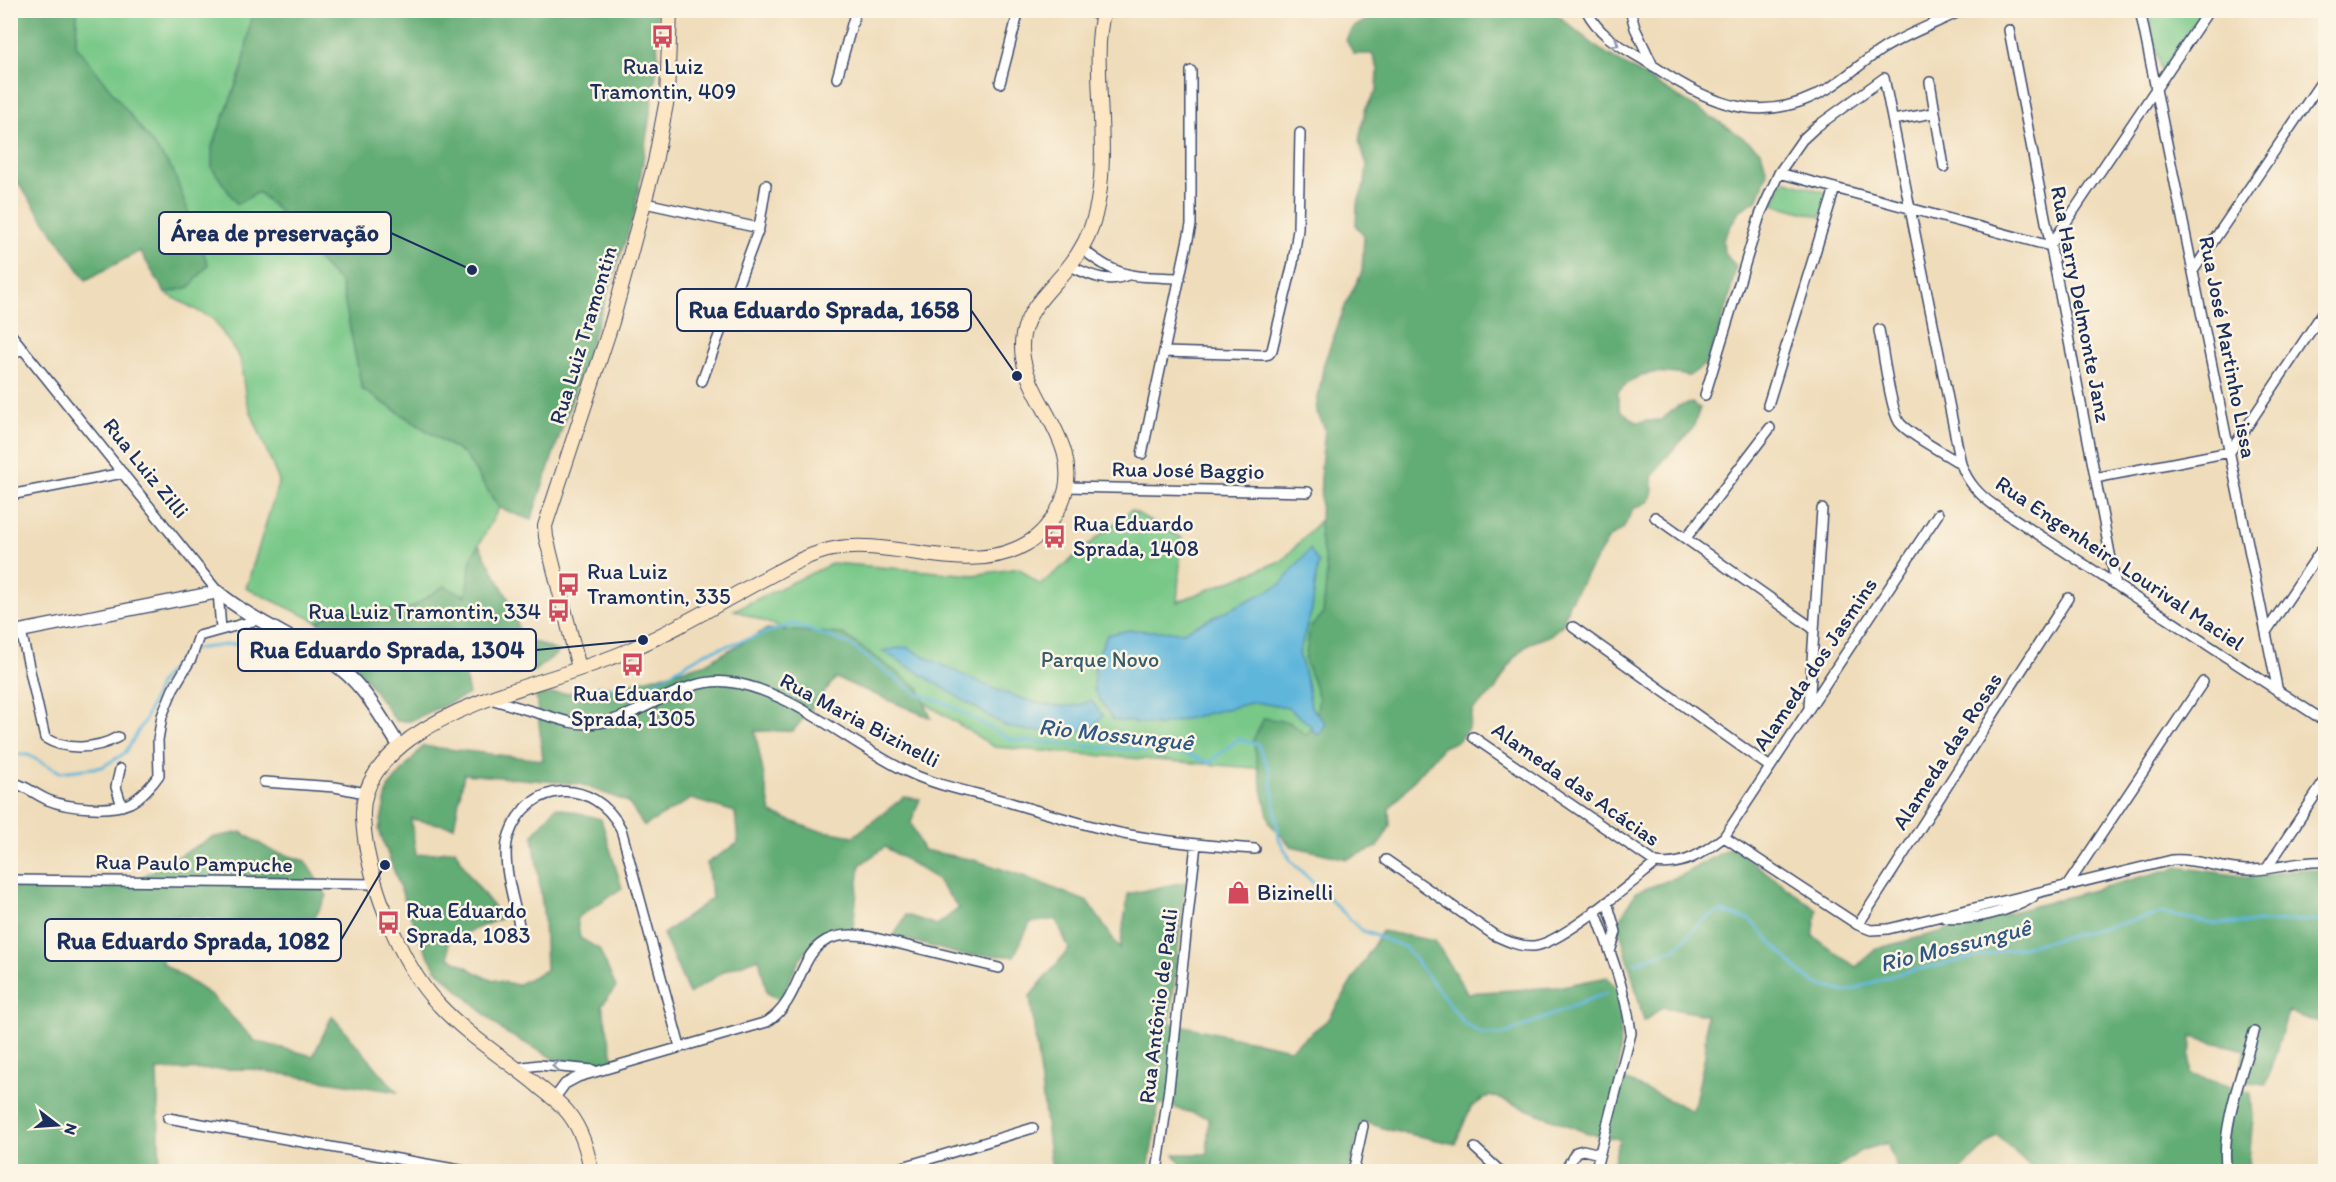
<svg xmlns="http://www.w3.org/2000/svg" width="2336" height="1182" viewBox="0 0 2336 1182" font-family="Itim,sans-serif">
<rect width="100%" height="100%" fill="#fcf5e5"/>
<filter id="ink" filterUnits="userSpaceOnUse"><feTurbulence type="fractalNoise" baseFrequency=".0167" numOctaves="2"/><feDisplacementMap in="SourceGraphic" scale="12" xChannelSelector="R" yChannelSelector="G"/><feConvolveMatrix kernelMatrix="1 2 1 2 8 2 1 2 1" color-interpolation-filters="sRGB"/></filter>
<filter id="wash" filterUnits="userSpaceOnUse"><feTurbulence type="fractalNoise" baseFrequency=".008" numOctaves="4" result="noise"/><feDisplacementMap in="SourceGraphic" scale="24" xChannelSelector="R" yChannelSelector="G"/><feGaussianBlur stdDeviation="1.35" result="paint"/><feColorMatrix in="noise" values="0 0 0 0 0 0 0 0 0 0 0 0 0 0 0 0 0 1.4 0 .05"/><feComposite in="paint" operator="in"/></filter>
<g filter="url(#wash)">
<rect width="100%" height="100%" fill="#efdcba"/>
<path fill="#78c888" stroke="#4a7c73" stroke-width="1.5" d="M77,11H252L243,67L212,147L237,204L258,192L301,231L315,257L342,283L362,389L465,455L499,508L471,559L466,597L444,586L408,610L333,613L318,622L246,588L279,481L246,400L240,358L213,319L165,293L190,287L76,45Z
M2148,11H2202L2161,73Z
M1783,180L1828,193L1821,217L1773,204Z
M1341,498L1343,732L1292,771L994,747L847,653L734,610L833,563L973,575L1019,568L1040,585L1131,510L1182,538L1177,602L1283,560Z"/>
<path fill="#62ac74" stroke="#3e6e69" stroke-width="1.5" d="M1543,10L1557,15L1599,49L1729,128L1761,151L1767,173L1758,199L1739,211L1723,240L1724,253L1736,266L1728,303L1708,362L1689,376C1658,371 1640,368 1617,393L1620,410L1637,422L1661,420L1678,406L1692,403L1700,408L1693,428L1663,461L1652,477L1653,490L1650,501L1633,509L1623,529L1609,538L1569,603L1563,624L1549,636L1528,644L1513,659L1495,690L1473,710L1469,727L1458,741L1443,747L1389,809L1390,826L1378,847L1347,859L1291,846L1270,824L1262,789L1253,740L1264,718L1289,722L1306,735L1314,726L1319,698L1305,660L1310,628L1323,614L1327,571L1320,537L1321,466L1325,429L1316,410L1324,363L1347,301L1362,272L1364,235L1356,226L1357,204L1365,184L1367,165L1359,141L1365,110L1377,89L1378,69L1372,54H1354L1346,40L1352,28L1367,20L1371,11Z
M10,11H77L76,45L173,170L208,265L190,287L165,293L140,251L86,280L11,173Z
M252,11H656L658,61L635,212L531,520L499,508L465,455L362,389L341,283L315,257L301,231L258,192L237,204L212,168V147L243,67Z
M479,545L514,609L520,636L559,652L534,671L513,674L487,663L464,673L469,694L410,721H396L366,679L318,622L333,613L408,610L444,586L466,596L471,559Z
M767,629L843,634L919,688L931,718L836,678L793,731H755L771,813L812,829L854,836L904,797L920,799L911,823L923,850L974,860L1026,877L1088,902L1120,949L1128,894L1185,882L1170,1023L1290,1049L1329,1019L1382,931L1435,941L1467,993L1557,987L1607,977L1622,995L1618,1077L1693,1111L1705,1056L1706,1015L1663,1007L1644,1021L1618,922L1636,892L1680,876L1732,847L1817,910L1813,936L1856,967L1876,949L2178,867L2250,877L2305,869L2325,872V1025L2288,1012L2266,1084L2238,1081L2246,1050L2191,1037L2190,1074L2251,1093L2253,1118L2248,1171H2035L1997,1135L1960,1171H1898L1887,1143L1860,1151L1833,1171H1612L1619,1139L1590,1134L1490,1095L1471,1107L1455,1144L1390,1130L1361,1121L1349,1171H1186L1174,1154H1207L1209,1118L1159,1103L1148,1171H1052L1030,996L1069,949L1056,919L1030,923L1014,956L962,955L894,936L906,915L937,925L959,908L934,877L885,847L860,865L853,928C801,941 801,956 781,1000L767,993L759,958L726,970L689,994L663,934L712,898L707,863L738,843L735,812L691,799L644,826L628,802L580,784L464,774L454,827L411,819L416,855L455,850L470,876L502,918L448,940L449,957L486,978L517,985L546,970L544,918L533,835L556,807L601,819L622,888L577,918L580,938L599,949L616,987L602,1005L614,1062L559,1061L504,1032L436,969L419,939L379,830L388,788L423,746L543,760L536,695L606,690L704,664Z
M241,832L270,850L305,861L327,896L311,924L270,929L258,952L245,953L220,919L162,915V963L211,995L255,1041L313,1056L332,1016L397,1092L251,1069L157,1070L160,1171L11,1172V888L140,878L211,838Z"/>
<path fill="#5fb6db" stroke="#3d729c" stroke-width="1.5" d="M1310,549L1318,563L1312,609L1299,653L1307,683L1311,707L1326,724L1318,736L1308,723L1288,708L1255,702L1160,725L1113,720L1094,690L1095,661L1107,635L1130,630L1183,632L1280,585Z
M906,647C946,666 1051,726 1091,700L1103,716L1090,730L1032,731L1007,727L883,651Z"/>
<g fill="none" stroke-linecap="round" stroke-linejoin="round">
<path stroke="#5fb6db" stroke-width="3" d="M330,643L379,639H418L457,632L504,654L530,660
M598,686L640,691L705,653L793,624L849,644L915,693L945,703L1012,740L1188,754L1209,763L1238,739L1258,745L1270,771L1279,839L1291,861L1361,930L1405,947L1464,1023L1482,1034L1502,1035L1606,993
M10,754L28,755L60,772L102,767L125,753L145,720L160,682L188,650L232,644L283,646
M1635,963L1676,948L1704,919L1721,911L1750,920L1802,974L1816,984L1846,992L1893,975L2036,944L2164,913L2214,924L2315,920L2326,923"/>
</g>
</g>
<g filter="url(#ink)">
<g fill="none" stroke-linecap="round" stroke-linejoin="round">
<defs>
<path id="minor" d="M1084,10L1102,16
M1586,10C1603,42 1627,48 1655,67C1712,106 1765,127 1829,88C1848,76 1865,60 1884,48C1909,33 1937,23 1963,10
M1630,10L1635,28L1653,66
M2140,10L2278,692
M2009,30L2116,585
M837,78L856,10
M1930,82L1944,167
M1000,83L1019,10
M1893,120L1934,113
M1779,173L2050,246L2209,10
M645,203L759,228
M1081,248C1120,280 1133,276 1180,278
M1070,266C1090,275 1106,284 1128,275
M2193,271L2326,75
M1879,330C1883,350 1890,407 1899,422C1909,435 1946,454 1961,464
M10,333L218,592L221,629
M10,352L24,350
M1164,352L1264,355L1269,354L1272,350L1293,263L1298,229L1300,133
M702,381L759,228L766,185
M1705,395L1760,215L1779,173L1802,140L1816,127L1884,78L1961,464C1968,483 1979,495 1995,506L2326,722
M1768,405L1835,188
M1142,454L1191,225V71
M2095,478L2230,452L2326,308
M1066,487L1308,492
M10,495L123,473
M1655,517L1814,629
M1686,538L1770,428
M1573,627L1770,767
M21,631L45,738C66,751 97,749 118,737
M2266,632L2326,543
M490,699L569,722C629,735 671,676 728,682C791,689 853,747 910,773C938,786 971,792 1001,800C1042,812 1083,825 1124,834C1167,842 1211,846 1255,849
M1809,707L1822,509
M1473,737L1656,863
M120,769L116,787L122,806
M10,782C26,785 34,794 48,800C67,808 110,812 130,803C140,798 153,784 159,775L158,740L162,716L173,689L191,659L199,636L257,620
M264,782L335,787L365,793
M1724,837L1938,514
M1386,860L1494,935C1507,941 1520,947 1534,946C1561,944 1632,882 1656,863C1683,867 1703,853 1724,837L1858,925L1871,930L1888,929L2172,860C2197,858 2222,870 2246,870C2273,871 2298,860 2326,862
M2267,868L2326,779
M10,880L377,884
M2067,886L2203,682
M1607,902L1616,932L1610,952
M1946,918C1969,922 2014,910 2033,897
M519,925C514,900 500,859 509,835C528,779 595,777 621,829L680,1047
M1858,925L2068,598
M516,1068L539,1065L593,1070
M554,1099L565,1084L578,1077L767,1022C813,993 790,922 871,937L999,968
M168,1118L471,1172
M1475,1148L1501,1172
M886,1172L1033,1128
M1157,1172L1169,1088L1196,844
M1353,1172L1363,1126
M1564,1172L1576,1152L1583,1150L1600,1154
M1595,1172L1631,1033C1626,991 1609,949 1595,910
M2227,1172C2219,1133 2243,1070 2254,1032"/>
<path id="tertiary" d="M10,633L218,592C256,624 304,640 342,670C367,690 383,721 400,747"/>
<path id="secondary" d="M579,668L546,537L545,526L612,322L655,162L667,99L670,10
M591,1172C588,1151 582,1131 569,1114C560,1102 547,1094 536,1084C504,1058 467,1035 439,1005C399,964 366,876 363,818C361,783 384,758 411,738C475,693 554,682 625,652C672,632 716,605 760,581C783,569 807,554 833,549C895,537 967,578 1026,544C1042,535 1053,520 1061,504C1090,439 1012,393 1023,335C1028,308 1050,290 1067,269C1080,253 1090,235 1095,215C1107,169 1100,119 1099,72C1098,51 1098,31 1104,10"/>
</defs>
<use href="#minor" stroke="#3b496c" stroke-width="12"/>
<use href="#tertiary" stroke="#3b496c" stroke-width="15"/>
<use href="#secondary" stroke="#3b496c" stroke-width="16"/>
<use href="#minor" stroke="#fff" stroke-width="9"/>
<use href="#tertiary" stroke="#fff" stroke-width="12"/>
<use href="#secondary" stroke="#fce6c4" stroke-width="14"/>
</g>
<defs><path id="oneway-chevron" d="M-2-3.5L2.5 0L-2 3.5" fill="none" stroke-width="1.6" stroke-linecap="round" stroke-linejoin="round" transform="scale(1.5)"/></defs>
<g stroke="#8d97ae">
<use href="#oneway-chevron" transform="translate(1615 43) rotate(33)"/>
<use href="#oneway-chevron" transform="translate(556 1066) rotate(-176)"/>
</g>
</g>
<defs>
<symbol id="bus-bare" viewBox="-9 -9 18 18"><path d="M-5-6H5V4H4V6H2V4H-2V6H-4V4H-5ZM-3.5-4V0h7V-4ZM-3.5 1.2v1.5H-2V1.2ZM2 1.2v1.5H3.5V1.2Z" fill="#d1495b" stroke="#fcf5e5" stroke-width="2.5" paint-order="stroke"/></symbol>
<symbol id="shop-bare" viewBox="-9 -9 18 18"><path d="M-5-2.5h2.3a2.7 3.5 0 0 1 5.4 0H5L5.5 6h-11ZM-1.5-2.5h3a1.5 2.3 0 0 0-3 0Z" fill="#d1495b" stroke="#fcf5e5" stroke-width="2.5" paint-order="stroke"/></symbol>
</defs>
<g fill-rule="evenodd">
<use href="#bus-bare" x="646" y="20" width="33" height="33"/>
<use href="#bus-bare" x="1038" y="520" width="33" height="33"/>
<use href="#bus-bare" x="552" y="568" width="33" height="33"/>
<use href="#bus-bare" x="542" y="594" width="33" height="33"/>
<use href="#bus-bare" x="616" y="648" width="33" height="33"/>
<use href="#shop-bare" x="1222" y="876" width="33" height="33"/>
<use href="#bus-bare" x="372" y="906" width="33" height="33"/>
</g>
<g text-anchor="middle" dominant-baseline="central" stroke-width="5" stroke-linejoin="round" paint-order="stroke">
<g font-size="22" fill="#1b2f5e" stroke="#fcf5e5" text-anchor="start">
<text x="663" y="66" text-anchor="middle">Rua Luiz<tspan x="663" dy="25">Tramontin, 409</tspan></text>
<text x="1073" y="523">Rua Eduardo<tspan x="1073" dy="25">Sprada, 1408</tspan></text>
<text x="587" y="571">Rua Luiz<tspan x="587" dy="25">Tramontin, 335</tspan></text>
<text x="541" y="611" text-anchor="end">Rua Luiz Tramontin, 334</text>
<text x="633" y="693" text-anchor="middle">Rua Eduardo<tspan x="633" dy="25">Sprada, 1305</tspan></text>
<text x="1257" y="892">Bizinelli</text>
<text x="406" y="910">Rua Eduardo<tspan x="406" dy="25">Sprada, 1083</tspan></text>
</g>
<g font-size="22" fill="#1b2f5e" stroke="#fcf5e5">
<text transform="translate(2081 304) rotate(79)">Rua Harry Delmonte Janz</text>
<text transform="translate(583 335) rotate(-73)">Rua Luiz Tramontin</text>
<text transform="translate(2228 347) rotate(79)">Rua José Martinho Lissa</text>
<text transform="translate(146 468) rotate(51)">Rua Luiz Zilli</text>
<text transform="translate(1188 470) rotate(1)">Rua José Baggio</text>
<text transform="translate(2120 563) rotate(34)">Rua Engenheiro Lourival Maciel</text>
<text transform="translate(1815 664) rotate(-56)">Alameda dos Jasmins</text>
<text transform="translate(860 720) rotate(28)">Rua Maria Bizinelli</text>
<text transform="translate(1947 751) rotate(-57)">Alameda das Rosas</text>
<text transform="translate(1576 784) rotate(35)">Alameda das Acácias</text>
<text transform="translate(194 863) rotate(1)">Rua Paulo Pampuche</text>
<text transform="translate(1158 1006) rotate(-83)">Rua Antônio de Pauli</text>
</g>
<g font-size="22" fill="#375d6b" stroke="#fcf5e5">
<text x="1100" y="659">Parque Novo</text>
</g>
<g font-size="24" font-style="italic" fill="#2f5884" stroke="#fcf5e5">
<text transform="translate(1116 734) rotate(6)">Rio Mossunguê</text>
<text transform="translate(1955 945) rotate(-14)">Rio Mossunguê</text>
</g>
</g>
<path fill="none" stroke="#1b2f5e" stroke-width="2" d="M472 270L391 233M1017 376L971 310M643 640L536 650M385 865L341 940"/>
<g fill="#1b2f5e" stroke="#fcf5e5" stroke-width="2">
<circle cx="472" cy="270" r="6"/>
<circle cx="1017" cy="376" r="6"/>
<circle cx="643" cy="640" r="6"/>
<circle cx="385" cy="865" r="6"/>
</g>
<g fill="#fcf5e5" stroke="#1b2f5e" stroke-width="2">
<rect x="159" y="212" width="232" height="42" rx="6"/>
<rect x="677" y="289" width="294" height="42" rx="6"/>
<rect x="238" y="629" width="298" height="42" rx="6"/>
<rect x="45" y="919" width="296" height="42" rx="6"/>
</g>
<g font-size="24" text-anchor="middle" font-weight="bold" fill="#1b2f5e">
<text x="275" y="241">Área de preservação</text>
<text x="824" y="318">Rua Eduardo Sprada, 1658</text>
<text x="387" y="658">Rua Eduardo Sprada, 1304</text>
<text x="193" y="949">Rua Eduardo Sprada, 1082</text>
</g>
<rect width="2336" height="1182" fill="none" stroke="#fcf5e5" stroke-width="36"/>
<g transform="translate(57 1125) rotate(107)" stroke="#fcf5e5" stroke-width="4.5" paint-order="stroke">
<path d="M0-4.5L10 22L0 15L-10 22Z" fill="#1b2f5e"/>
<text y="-9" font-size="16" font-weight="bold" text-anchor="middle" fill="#1b2f5e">N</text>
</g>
</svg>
